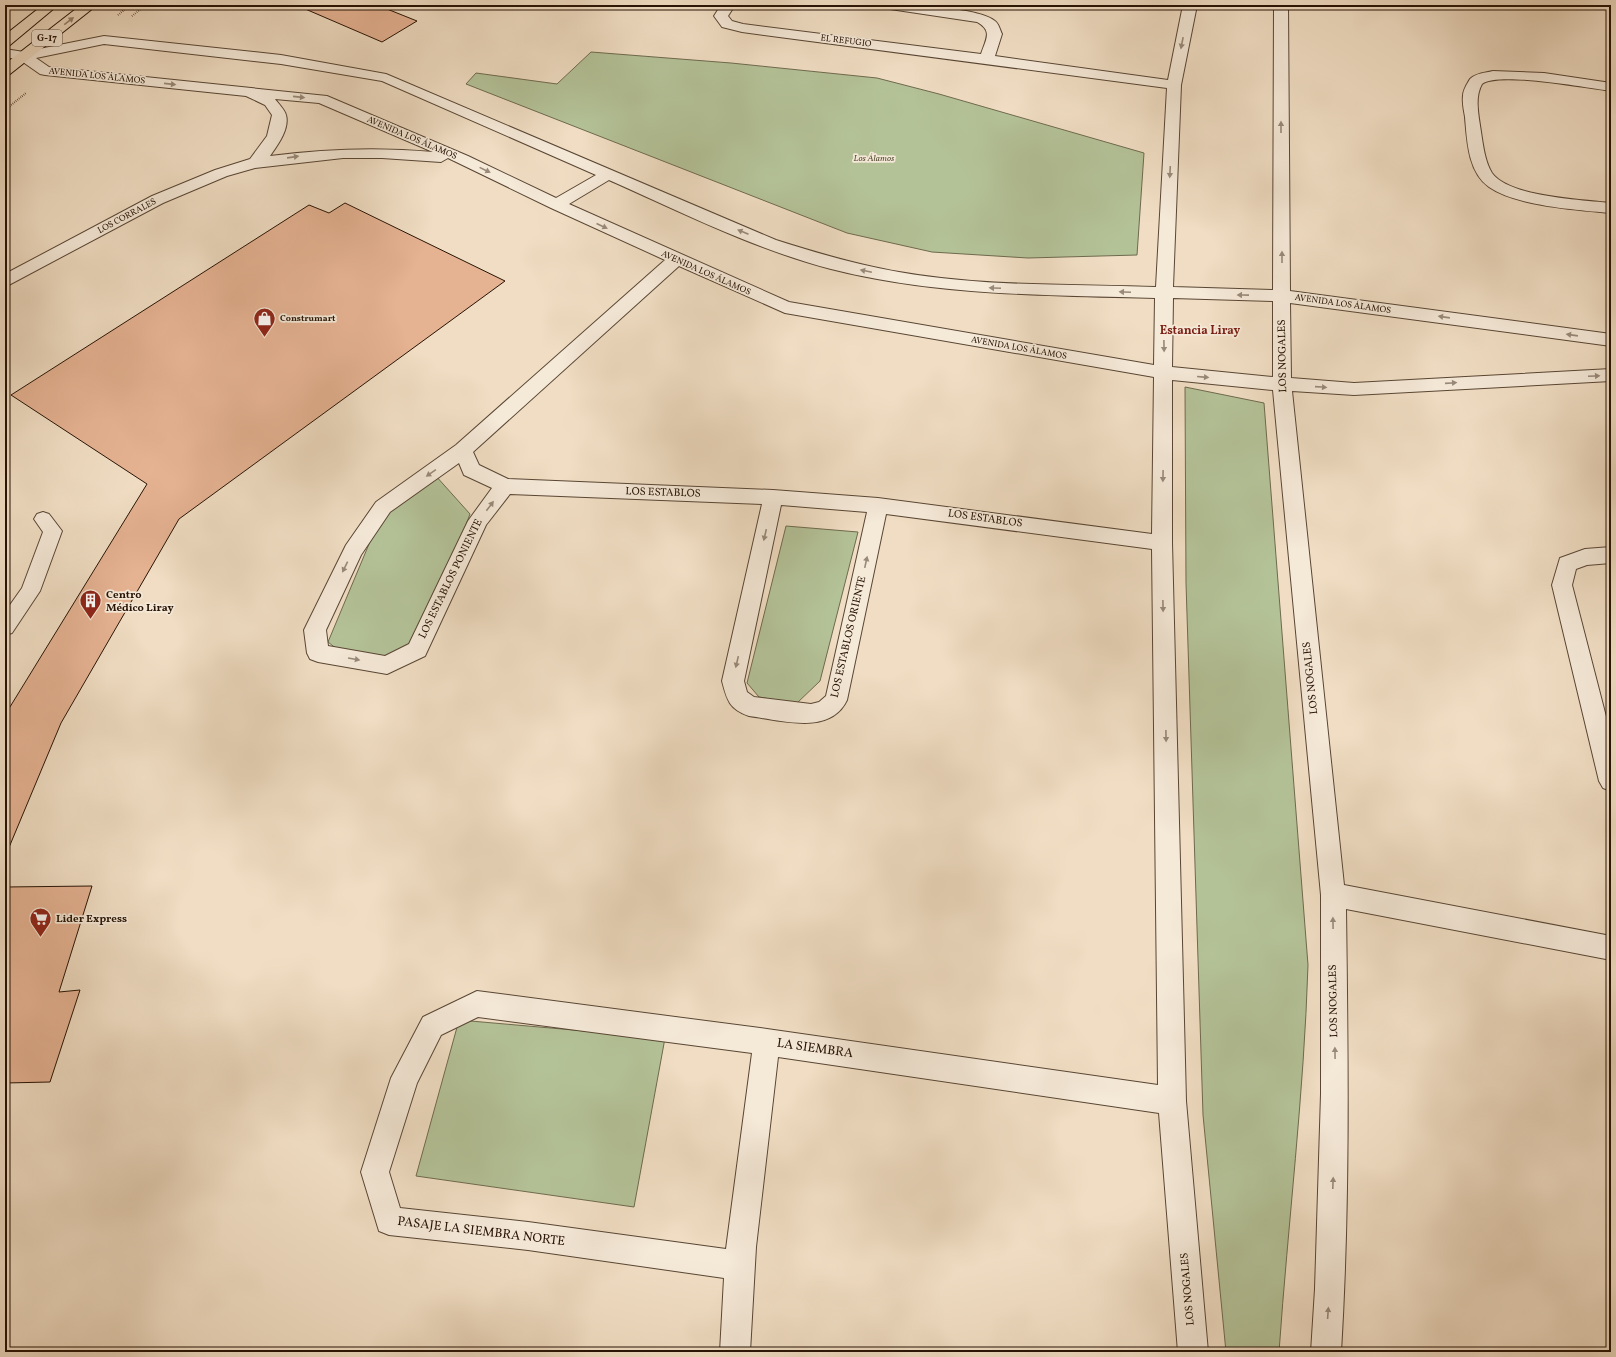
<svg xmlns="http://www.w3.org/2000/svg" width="1616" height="1357" viewBox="0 0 1616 1357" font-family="Vollkorn,serif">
<rect width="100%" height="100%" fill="#f0ddc3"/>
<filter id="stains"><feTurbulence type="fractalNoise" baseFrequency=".005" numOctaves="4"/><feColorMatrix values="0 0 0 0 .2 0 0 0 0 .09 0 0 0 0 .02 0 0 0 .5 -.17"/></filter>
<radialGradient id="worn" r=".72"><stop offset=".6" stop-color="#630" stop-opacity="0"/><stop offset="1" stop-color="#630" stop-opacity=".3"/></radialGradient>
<path fill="#b4c298" stroke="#6e6a4e" d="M591,52L731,63L877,78L939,94L1144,153L1137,255L1028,258L932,252L847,233L466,84L476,73L557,84Z
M1185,387L1264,403L1308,965C1304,1094 1288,1223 1279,1352H1226L1203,1115L1186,583Z
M435,475L470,514L426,633L401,655L352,661L328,642L382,513Z
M786,526L858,532L820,681L796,704L759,697L747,683Z
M459,1020L665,1038L634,1207L416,1176Z"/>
<path fill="#e5b292" stroke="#271305" d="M296,5H377L417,21L382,42Z
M345,203L505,281L179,519L61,723L5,857V715L147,484L11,395L309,205L329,213Z
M92,886L59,992L80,990L50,1082L5,1083V887Z"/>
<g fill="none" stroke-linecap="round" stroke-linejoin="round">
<defs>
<path id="service" d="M43,512L49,514L62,531L40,591L12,633L5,635V612L22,588L43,532L34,519L37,514Z"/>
<path id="minor" d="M721,5H735L728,16L732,21L743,24L981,54C986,39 993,31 977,22L890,9L885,8L883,5C907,5 978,7 995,21C999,24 1000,30 1002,34L995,56L1168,80L1183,5H1197L1181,85L1173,287L1273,290L1274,5H1288L1290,291L1611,334V346L1290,303L1291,378L1354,383L1611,369V381L1354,395L1292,391L1344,885L1611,936V960L1346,909C1348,1057 1350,1204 1341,1352H1311L1315,1289L1321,1094V895L1273,390L1172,380V543L1186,1101L1208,1352H1178L1159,1113L778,1057L756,1247L750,1352H720L724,1278L528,1250L389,1235L379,1231L361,1172L391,1078L423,1017L477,991L767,1029L1158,1085L1152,549L886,514L847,700C830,736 780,720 749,716C729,709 727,700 722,681L762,504L510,494L486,525L425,656L387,674L318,662L310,659L307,653L304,630L346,545L376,502L456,445L665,260L551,208L448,158L441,162L382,158H343L255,168L227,176L163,203L5,287V274L152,196L215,170L250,159L267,136L272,115L265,105L246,96L45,75L40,74L20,60L5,57V49L24,52L104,36L281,55L386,74L776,240C817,253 857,265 899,272C983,287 1071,284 1156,287L1167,88L742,32L722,27L714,16ZM104,44L281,64L382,81L596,175L556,198L468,156L327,96L49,67L36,58ZM275,99L319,103L433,152C378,147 324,149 270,156C277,146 290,129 286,115C285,110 278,103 275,99ZM609,180C681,212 754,249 831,269C937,296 1047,295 1155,298L1154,365L789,302L569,204ZM679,266L785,313L1154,377L1152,534L878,498L773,490L508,479L479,465L473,452ZM1173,298L1273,301V377L1172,367ZM459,463L464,475L492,488L468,521L409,644L385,656L328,646L326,630L361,555L390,512ZM781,505L867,512L826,696L819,702L811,704L754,697L747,692L744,681ZM478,1017L752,1053L726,1249L528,1222L400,1208L389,1172L417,1083L441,1035Z
M1493,71L1544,73L1611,83V91C1588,88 1498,71 1482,84C1474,98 1479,117 1481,132C1483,145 1485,162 1492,173C1509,197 1583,200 1611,203V213C1578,210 1516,206 1489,187C1468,172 1467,141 1465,117C1464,111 1462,102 1463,96C1463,90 1467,84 1470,79C1476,73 1485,73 1493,71Z
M1611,547V563L1587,565L1576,569L1572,585L1611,736V791L1603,788L1599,781L1552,585L1560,558L1585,549Z"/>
<path id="primary" d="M43,5H58L10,45L5,46V35Z
M81,5H97L10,74L5,75V64Z"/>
</defs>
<use href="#service" stroke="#594634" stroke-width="2"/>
<use href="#minor" stroke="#594634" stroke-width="2"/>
<use href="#primary" stroke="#271305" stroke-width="2"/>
<path stroke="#271305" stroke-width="2" stroke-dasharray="0.5 1.5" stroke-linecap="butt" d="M118,15L130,5
M132,16L146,5
M5,110L26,93"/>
<use href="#service" fill="#f5e9d8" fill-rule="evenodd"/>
<use href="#minor" fill="#f5e9d8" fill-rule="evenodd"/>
<use href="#primary" fill="#f0ddc3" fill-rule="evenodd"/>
</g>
<defs><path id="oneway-solid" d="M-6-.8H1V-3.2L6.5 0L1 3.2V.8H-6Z"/></defs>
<use fill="#96826e" href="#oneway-solid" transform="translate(69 21) rotate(-38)"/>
<g fill="#988979">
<use href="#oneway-solid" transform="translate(1182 43) rotate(101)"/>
<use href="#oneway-solid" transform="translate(170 84) rotate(6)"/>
<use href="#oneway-solid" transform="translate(299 97) rotate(6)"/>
<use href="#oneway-solid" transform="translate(1281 127) rotate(-90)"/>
<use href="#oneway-solid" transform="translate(293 157) rotate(-8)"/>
<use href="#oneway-solid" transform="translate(485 170) rotate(26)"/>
<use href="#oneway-solid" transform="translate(1170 172) rotate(93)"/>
<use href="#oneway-solid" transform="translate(602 226) rotate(24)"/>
<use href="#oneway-solid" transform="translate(743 232) rotate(-157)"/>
<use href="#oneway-solid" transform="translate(1282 257) rotate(-90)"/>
<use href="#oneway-solid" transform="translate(866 271) rotate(-168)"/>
<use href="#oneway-solid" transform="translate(995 288) rotate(-178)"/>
<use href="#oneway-solid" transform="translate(1125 292) rotate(-178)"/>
<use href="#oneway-solid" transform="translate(1243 295) rotate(-179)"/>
<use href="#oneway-solid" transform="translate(1444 317) rotate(-172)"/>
<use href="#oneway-solid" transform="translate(1572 335) rotate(-172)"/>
<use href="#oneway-solid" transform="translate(1164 346) rotate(89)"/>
<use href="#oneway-solid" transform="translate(1594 376) rotate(-3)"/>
<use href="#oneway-solid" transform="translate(1203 377) rotate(5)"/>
<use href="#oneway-solid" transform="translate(1451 383) rotate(-4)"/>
<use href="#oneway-solid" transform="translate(1321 387) rotate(4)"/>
<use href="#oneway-solid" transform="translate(431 473) rotate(145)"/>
<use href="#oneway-solid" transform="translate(1163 476) rotate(91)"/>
<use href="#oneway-solid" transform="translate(490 506) rotate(-53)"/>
<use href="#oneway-solid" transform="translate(765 535) rotate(103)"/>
<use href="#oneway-solid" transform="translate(866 562) rotate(-78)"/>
<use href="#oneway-solid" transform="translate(345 567) rotate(116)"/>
<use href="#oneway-solid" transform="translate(1163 606) rotate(89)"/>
<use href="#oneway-solid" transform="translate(354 659) rotate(10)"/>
<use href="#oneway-solid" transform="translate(737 662) rotate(103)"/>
<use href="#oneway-solid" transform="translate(1166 736) rotate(89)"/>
<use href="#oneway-solid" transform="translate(1333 923) rotate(-91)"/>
<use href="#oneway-solid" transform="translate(1335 1053) rotate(-91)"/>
<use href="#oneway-solid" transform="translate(1333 1183) rotate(-88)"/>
<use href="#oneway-solid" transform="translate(1328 1313) rotate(-86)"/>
</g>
<defs>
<symbol id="shop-pin" viewBox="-11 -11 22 30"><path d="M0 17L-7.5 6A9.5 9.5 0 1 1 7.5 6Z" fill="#8f2418" stroke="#f5e9d8"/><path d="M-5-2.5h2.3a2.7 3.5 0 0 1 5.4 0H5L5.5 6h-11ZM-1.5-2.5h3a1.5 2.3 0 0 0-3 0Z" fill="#fff"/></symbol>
<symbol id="building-pin" viewBox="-11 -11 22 30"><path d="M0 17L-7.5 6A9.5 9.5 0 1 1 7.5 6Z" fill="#8f2418" stroke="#f5e9d8"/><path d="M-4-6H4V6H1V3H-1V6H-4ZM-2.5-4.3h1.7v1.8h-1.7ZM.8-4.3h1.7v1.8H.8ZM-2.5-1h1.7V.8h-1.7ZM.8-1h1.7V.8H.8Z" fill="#fff"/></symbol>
<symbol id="supermarket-pin" viewBox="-11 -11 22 30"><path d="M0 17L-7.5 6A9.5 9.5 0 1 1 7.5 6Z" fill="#8f2418" stroke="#f5e9d8"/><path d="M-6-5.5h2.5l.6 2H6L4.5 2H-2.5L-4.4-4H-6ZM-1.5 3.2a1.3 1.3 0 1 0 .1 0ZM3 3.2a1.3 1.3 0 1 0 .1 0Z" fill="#fff"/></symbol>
</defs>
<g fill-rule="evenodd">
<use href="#shop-pin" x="252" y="306" width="25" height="34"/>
<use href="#building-pin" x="78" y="588" width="25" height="34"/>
<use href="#supermarket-pin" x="28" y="906" width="25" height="34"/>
</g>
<g text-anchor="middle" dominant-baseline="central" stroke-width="3.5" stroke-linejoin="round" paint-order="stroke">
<g font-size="9" fill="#271305" stroke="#f5e9d8">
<text transform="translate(846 41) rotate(7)">EL REFUGIO</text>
<text transform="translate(97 76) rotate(6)">AVENIDA LOS ÁLAMOS</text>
<text transform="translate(412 138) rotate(23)">AVENIDA LOS ÁLAMOS</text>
<text transform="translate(127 216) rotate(-28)">LOS CORRALES</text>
<text transform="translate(706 273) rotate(24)">AVENIDA LOS ÁLAMOS</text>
<text transform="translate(1343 304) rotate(8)">AVENIDA LOS ÁLAMOS</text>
<text transform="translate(1019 348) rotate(10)">AVENIDA LOS ÁLAMOS</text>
</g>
<g font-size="9" font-style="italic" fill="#585038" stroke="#f5e9d8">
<text x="874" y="158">Los Álamos</text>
</g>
<g font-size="9" font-weight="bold" fill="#271305" stroke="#f5e9d8" text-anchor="start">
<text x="280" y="318">Construmart</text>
</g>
<rect fill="#f5e9d8" stroke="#655344" stroke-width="1" x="32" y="30" width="30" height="16" rx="3"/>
<g font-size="10" font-weight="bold" fill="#271305">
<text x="47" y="38">G-17</text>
</g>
<g font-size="11" fill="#271305" stroke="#f5e9d8">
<text transform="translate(1283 356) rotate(-91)">LOS NOGALES</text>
<text transform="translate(663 493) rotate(2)">LOS ESTABLOS</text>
<text transform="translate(985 519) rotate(8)">LOS ESTABLOS</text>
<text transform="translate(451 579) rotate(-64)">LOS ESTABLOS PONIENTE</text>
<text transform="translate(849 637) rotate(-77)">LOS ESTABLOS ORIENTE</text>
<text transform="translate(1311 678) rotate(-96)">LOS NOGALES</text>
<text transform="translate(1334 1001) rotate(-91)">LOS NOGALES</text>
<text transform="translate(1188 1289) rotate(-95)">LOS NOGALES</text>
</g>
<g font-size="11" font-weight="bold" fill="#271305" stroke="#f5e9d8" text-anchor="start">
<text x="106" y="595">Centro<tspan x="106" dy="13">Médico Liray</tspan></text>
<text x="56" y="919">Lider Express</text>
</g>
<g font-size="12" font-weight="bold" fill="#7a1f14" stroke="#f5e9d8">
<text x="1200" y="331">Estancia Liray</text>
</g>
<g font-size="13" fill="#271305" stroke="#f5e9d8">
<text transform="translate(815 1049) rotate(8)">LA SIEMBRA</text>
<text transform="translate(481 1232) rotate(7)">PASAJE LA SIEMBRA NORTE</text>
</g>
</g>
<rect width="1616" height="1357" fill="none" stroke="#f0ddc3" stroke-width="20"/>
<rect x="6" y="6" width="1604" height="1345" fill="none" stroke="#271305" stroke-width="2"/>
<rect x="10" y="10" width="1596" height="1337" fill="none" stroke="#271305"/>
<rect width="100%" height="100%" filter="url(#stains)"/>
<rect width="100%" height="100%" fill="url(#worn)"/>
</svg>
